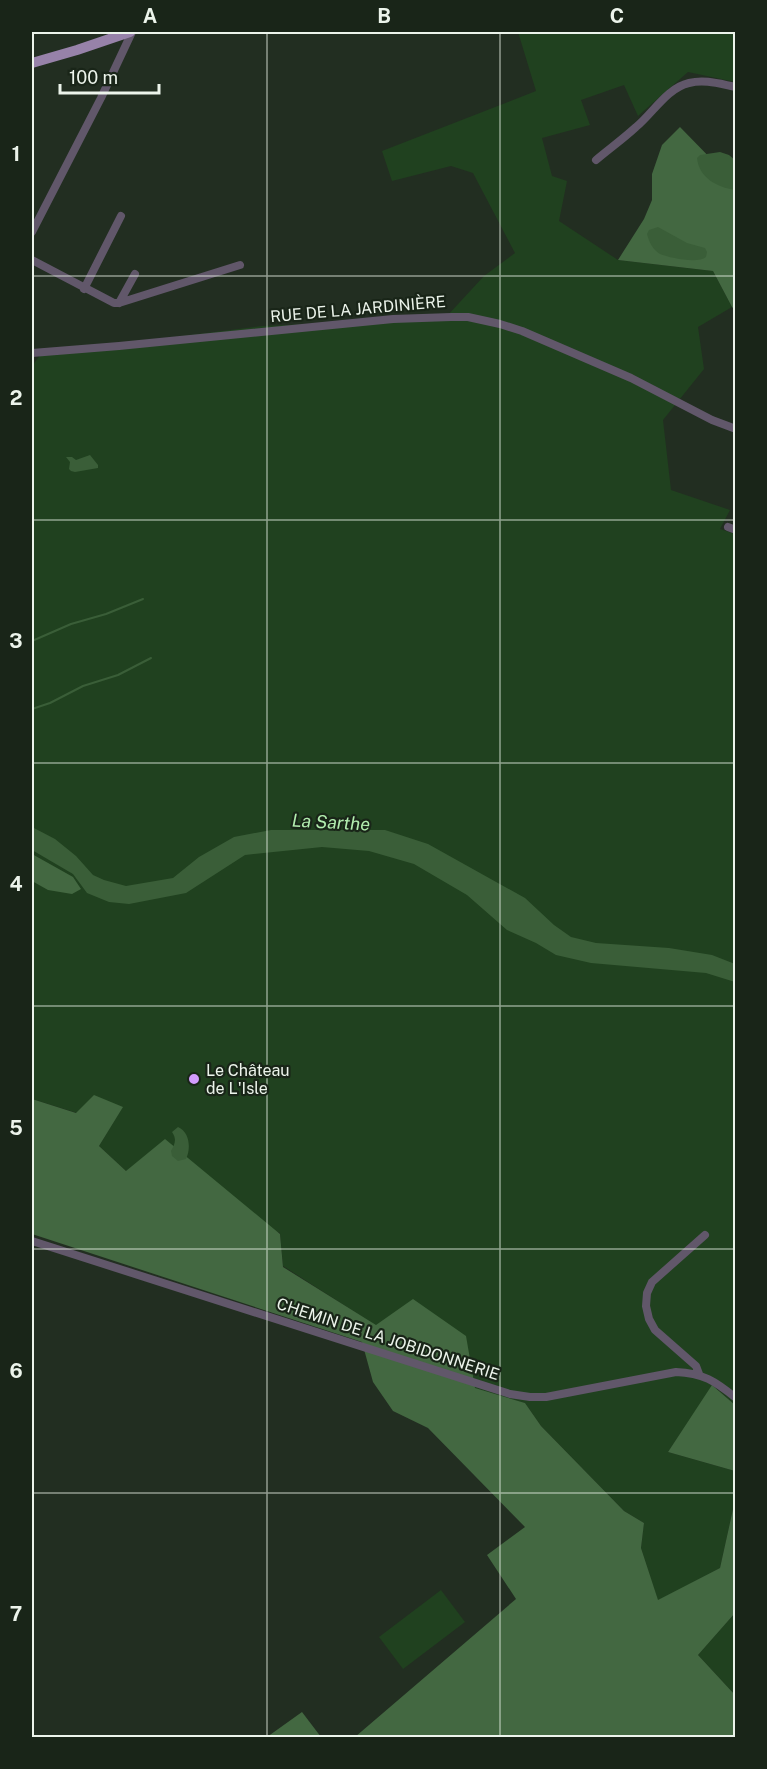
<svg xmlns="http://www.w3.org/2000/svg" width="767" height="1769" viewBox="0 0 767 1769" font-family="'Public Sans',sans-serif">
<rect width="100%" height="100%" fill="#222e21"/>
<path fill="#20411f" d="M518,32H735V82L688,72L638,116L624,85L581,100L590,125L542,138L552,176L567,181L559,221L618,260L713,271L732,307L698,327L704,369L663,420L671,490L730,510L720,529L735,534V1405L713,1385L668,1452L735,1471V1500L720,1568L658,1601L641,1548L644,1523L624,1511L541,1426L525,1403L475,1389L283,1266L280,1233L126,1171L99,1146L122,1108L77,1113L32,1099V366L41,354L262,326L383,321L447,316L484,276L515,253L473,173L451,166L392,181L382,151L536,91Z
M441,1590L465,1622L403,1669L379,1637Z
M735,1613V1695L698,1655Z"/>
<path fill="#436841" d="M680,127L720,168H735V310L732,307L713,271L618,260L644,219L652,200V174L662,145Z
M32,854L73,877L81,889L72,894L48,890L32,881Z
M94,1095L123,1107L99,1146L126,1171L165,1139L280,1234L283,1267L376,1325L413,1299L466,1336L475,1388L525,1403L541,1426L624,1511L644,1523L641,1548L658,1600L720,1568L735,1500V1613L698,1655L735,1695V1737H355L516,1599L487,1555L525,1527L428,1428L393,1411L373,1382L362,1342L32,1234V1099L76,1113Z
M712,1385L735,1405V1471L668,1452Z
M302,1712L321,1737H267Z"/>
<path fill="#3a5e38" d="M720,152L729,155L735,160V190C717,187 699,178 697,158L700,155Z
M658,227L687,243L705,248L707,252L706,257C698,264 670,258 660,254C653,250 649,242 647,234L649,230Z
M90,455L98,465V468L75,472L71,471L69,469L70,462L66,457H72L76,460Z
M32,827L55,839L76,856L93,875L104,880L126,886L173,878L199,857L234,837L271,830H385L428,844L525,898L554,925L571,937L596,943L669,948L712,955L735,964V982L706,973L591,963L556,955L536,943L507,930L467,895L414,864L369,851L322,847L245,855L186,893L129,904L109,902L87,893L73,874L32,850Z
M178,1127C190,1132 191,1149 186,1159L178,1161L172,1156L171,1151C175,1144 177,1139 172,1132Z"/>
<g fill="none" stroke-linecap="round" stroke-linejoin="round">
<path stroke="#3a5e38" stroke-width="2" d="M32,641L71,624L106,614L143,599
M32,709L50,703L83,686L118,675L151,658"/>
<path stroke="#61576a" stroke-width="8" d="M596,160C609,149 623,139 636,127C653,113 667,88 689,83C705,79 720,84 736,87
M32,232L101,98L132,32
M32,260L114,303H119L240,265
M84,289L121,216
M119,303L135,274
M32,353L119,346L393,319L451,317H468L500,324L522,331L631,378L712,420L736,429
M728,527L736,530
M32,1241L510,1394L530,1397H546L676,1372C703,1373 715,1381 736,1398
M699,1374L696,1366L655,1330L649,1319L646,1306L647,1293L652,1282L705,1235"/>
<path stroke="#9782a9" stroke-width="10" d="M32,63L77,50L130,32"/>
</g>
<path fill="none" stroke="#ecf4eb" stroke-width="1.5" stroke-opacity="0.55" d="M267,32V1738M500,32V1738M32,276H736M32,520H736M32,763H736M32,1006H736M32,1249H736M32,1493H736"/>
<circle fill="#d29cfd" stroke="#192518" stroke-width="2" cx="194" cy="1079" r="6"/>
<g text-anchor="middle" dominant-baseline="central" stroke-width="4.5" stroke-linejoin="round" paint-order="stroke">
<g font-size="16" fill="#ecf4eb" stroke="#192518">
<text transform="translate(358 309) rotate(-5)">RUE DE LA JARDINIÈRE</text>
<text transform="translate(388 1339) rotate(18)">CHEMIN DE LA JOBIDONNERIE</text>
</g>
<g font-size="16" fill="#ecf4eb" stroke="#192518" text-anchor="start">
<text x="206" y="1070">Le Château<tspan x="206" dy="18">de L'Isle</tspan></text>
</g>
<g font-size="18" font-style="italic" fill="#b2edaf" stroke="#192518">
<text transform="translate(331 822) rotate(3)">La Sarthe</text>
</g>
</g>
<rect width="767" height="1769" fill="none" stroke="#192518" stroke-width="66"/>
<path d="M60 84v9h99v-9" fill="none" stroke="#ecf4eb" stroke-width="3"/>
<text x="69" y="84" font-size="18" fill="#ecf4eb" stroke="#192518" stroke-width="4.5" paint-order="stroke">100 m</text>
<rect x="33" y="33" width="701" height="1703" fill="none" stroke="#ecf4eb" stroke-width="2"/>
<g font-size="20" text-anchor="middle" font-weight="bold" fill="#ecf4eb">
<text x="150" y="23">A</text>
<text x="384" y="23">B</text>
<text x="617" y="23">C</text>
<text x="16" y="161">1</text>
<text x="16" y="405">2</text>
<text x="16" y="648">3</text>
<text x="16" y="891">4</text>
<text x="16" y="1135">5</text>
<text x="16" y="1378">6</text>
<text x="16" y="1621">7</text>
</g>
</svg>
